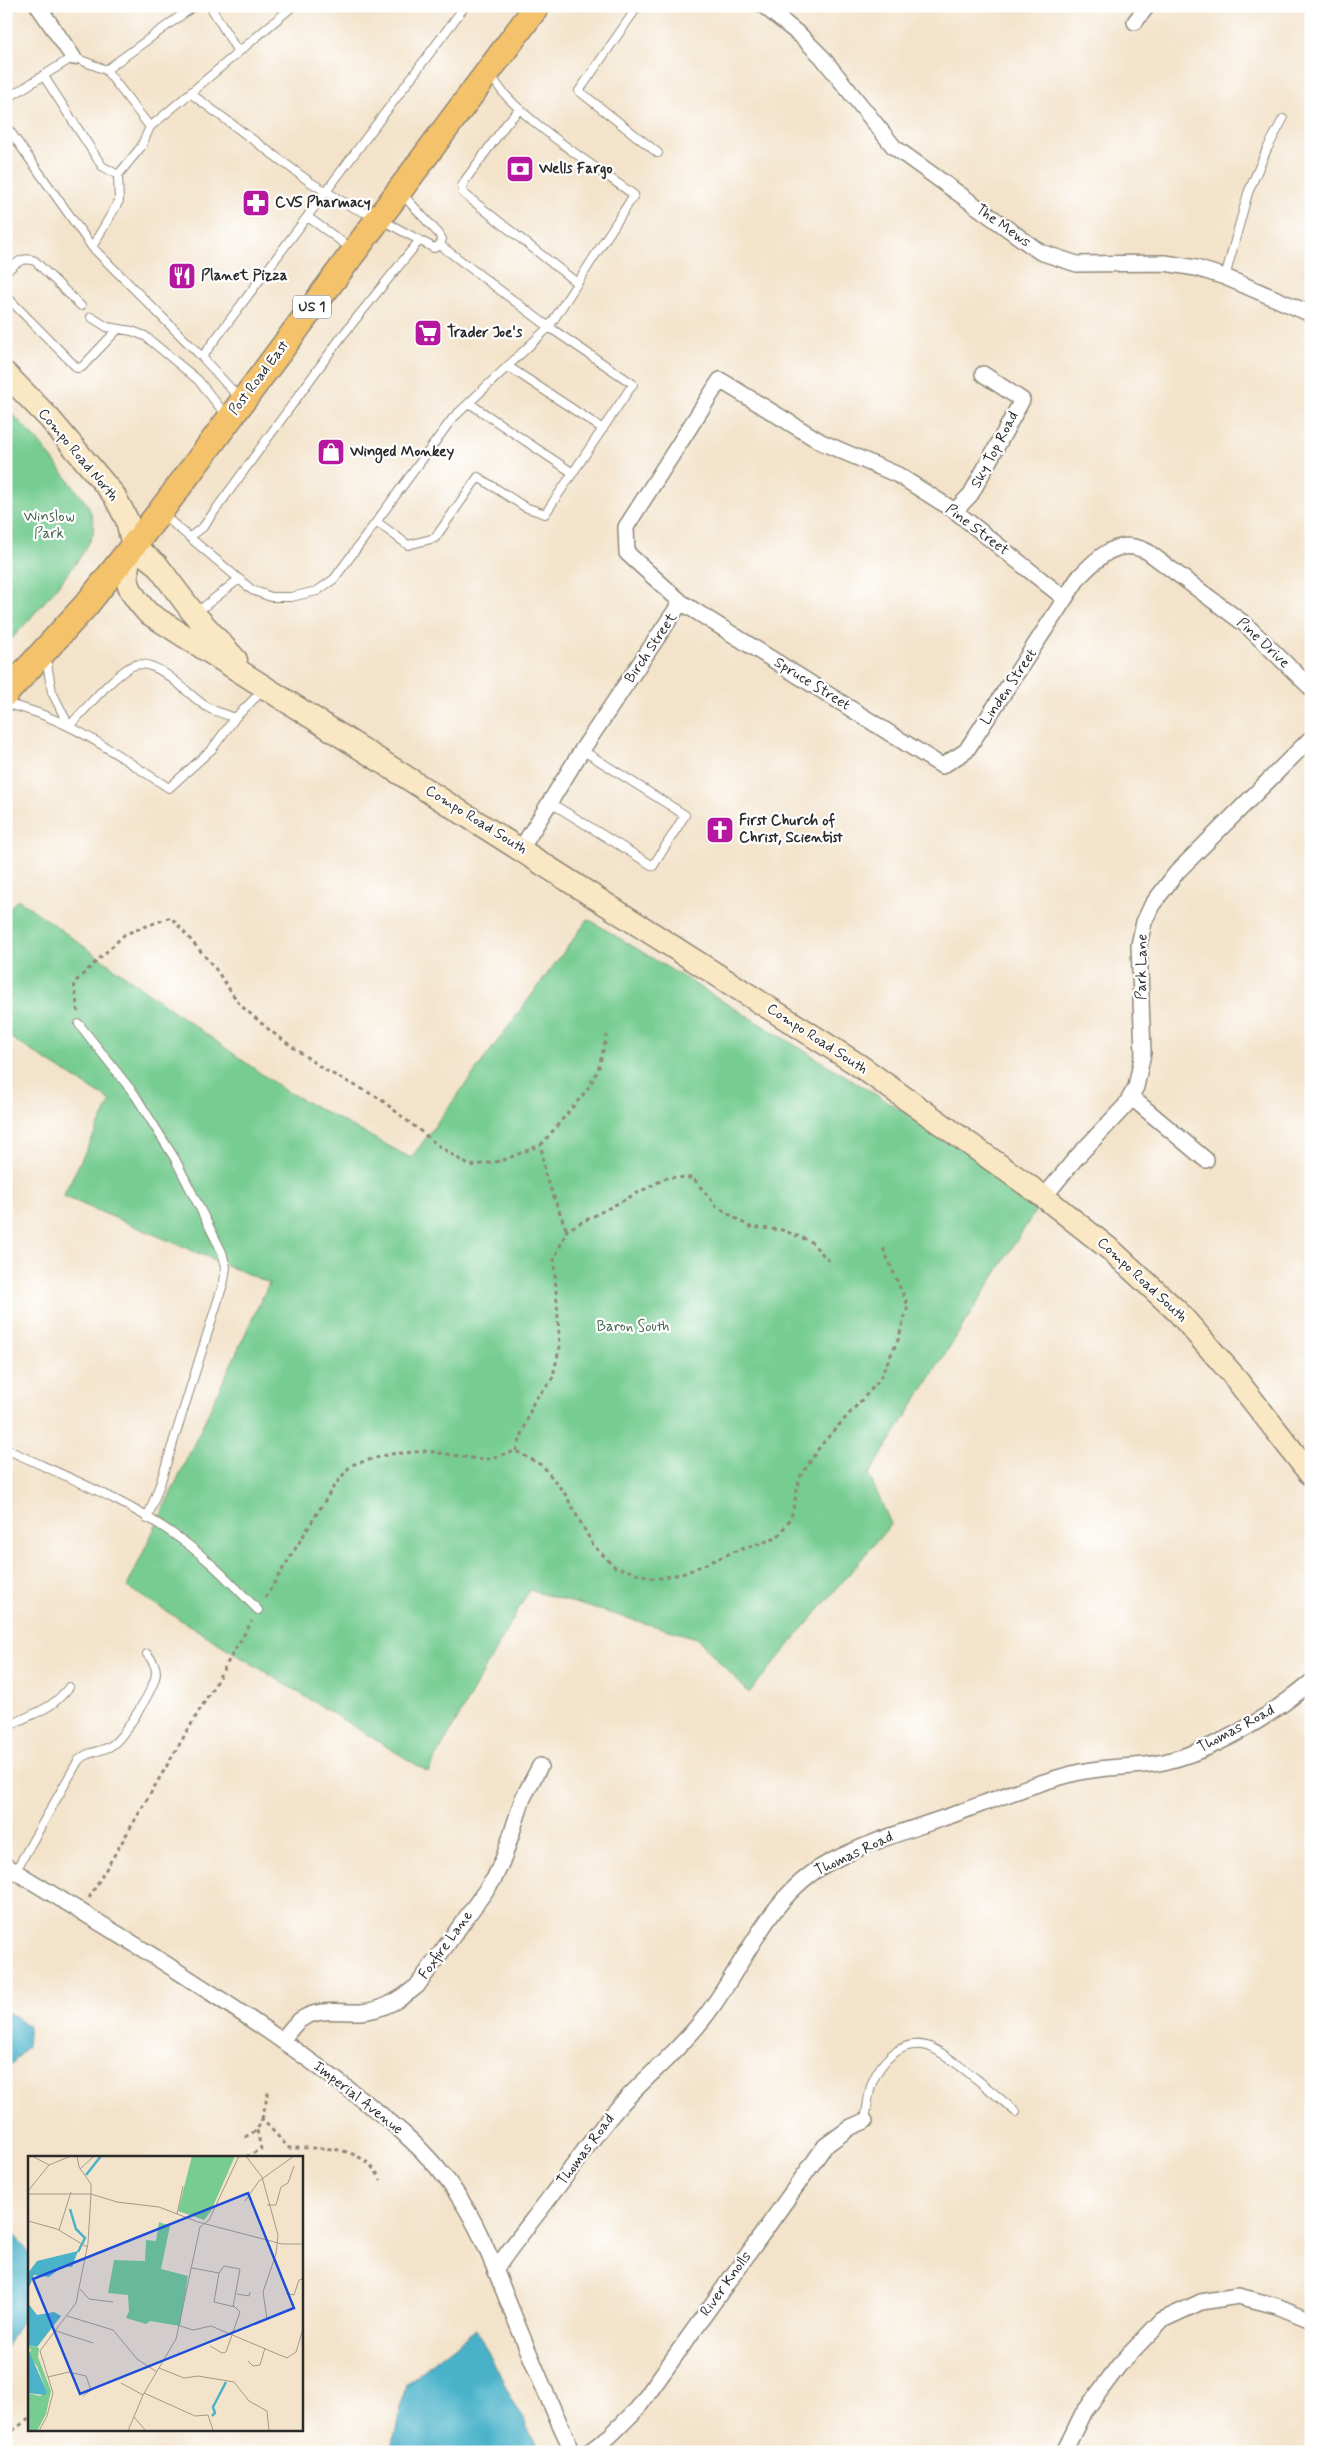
<svg xmlns="http://www.w3.org/2000/svg" width="1317" height="2458" viewBox="0 0 1317 2458" font-family="Mynerve,sans-serif">
<rect width="100%" height="100%" fill="#fff"/>
<filter id="ink" filterUnits="userSpaceOnUse"><feTurbulence type="fractalNoise" baseFrequency=".02" numOctaves="2"/><feDisplacementMap in="SourceGraphic" scale="10" xChannelSelector="R" yChannelSelector="G"/><feConvolveMatrix kernelMatrix="1 2 1 2 8 2 1 2 1" color-interpolation-filters="sRGB"/></filter>
<filter id="wash" filterUnits="userSpaceOnUse"><feTurbulence type="fractalNoise" baseFrequency=".0096" numOctaves="4" result="noise"/><feDisplacementMap in="SourceGraphic" scale="20" xChannelSelector="R" yChannelSelector="G"/><feGaussianBlur stdDeviation="1.12" result="paint"/><feColorMatrix in="noise" values="0 0 0 0 0 0 0 0 0 0 0 0 0 0 0 0 0 1.4 0 .05"/><feComposite in="paint" operator="in"/></filter>
<g filter="url(#wash)">
<rect width="100%" height="100%" fill="#f3e3ca"/>
<path fill="#76cc91" stroke="#507c5e" d="M6,408L36,438L87,504C92,514 95,523 93,533C89,554 23,627 6,645Z
M18,899L284,1090L411,1158L588,919L1044,1197L869,1475L891,1524L749,1693L697,1638L529,1590L428,1772L127,1587L269,1283L63,1196L111,1101L6,1035V913Z"/>
<path fill="#4ab2c9" stroke="#3a6e7a" d="M6,2012L29,2026L27,2046L6,2071Z
M6,2224L29,2253V2307L6,2348Z
M476,2329L540,2452H391L406,2384Z"/>
</g>
<g filter="url(#ink)">
<g fill="none" stroke-linecap="round" stroke-linejoin="round">
<defs>
<path id="service" d="M210,6L238,52
M638,6L579,91L658,153
M106,70L194,6
M43,75L102,166L118,175
M190,93L310,182L352,207L378,218L434,248L440,245L442,239L439,234L402,194
M6,106L11,96L73,57L106,70L150,127L141,147L118,175L119,201L92,247
M519,110L507,123L466,179L462,186L463,193L577,283
M6,122L7,127L92,247L202,357L241,400
M150,127L293,6
M309,218L352,249
M6,272C16,263 22,256 35,261L81,306
M1225,277L1248,193L1267,149L1283,119
M6,296L77,368L82,367L117,330
M91,317L107,327L132,331L145,336L198,380L226,415
M202,357L465,6
M509,367L603,429
M469,403L573,473
M162,514L252,590L271,597H291L317,591L334,579L452,419L549,327L634,195C603,172 501,107 492,74
M377,522L408,545L435,538L478,477L525,507L545,514L633,384L549,327L440,245
M190,537L203,527L342,336L419,241
M196,613L239,579
M46,658L52,692L69,726
M6,704C67,716 118,756 169,788L212,749L235,718L263,690
M69,726C87,708 109,680 130,667C155,653 187,695 207,707C215,712 226,714 235,718
M551,803L653,866L685,815L582,750
M79,1024L135,1095L175,1159L222,1252L226,1267L224,1281L160,1484L147,1519
M6,1449C64,1476 127,1500 179,1538C209,1559 233,1585 258,1610
M6,1728C32,1712 49,1713 69,1687
M15,1872L78,1761C88,1750 101,1753 112,1745C124,1737 152,1691 155,1678C158,1668 153,1661 147,1654
M865,2121C867,2109 868,2095 872,2083C881,2061 901,2039 927,2046C946,2051 998,2097 1016,2112"/>
<path id="minor" d="M38,6L73,57
M764,6L801,36L822,57L894,147L1040,252L1077,264L1165,263L1196,268L1225,277L1311,314
M1135,22L1147,6
M955,511L971,494L1022,400L983,374
M681,602L942,766L966,751L1079,577C1099,557 1118,536 1148,552L1246,625L1311,688
M521,849L582,750L681,602L627,553L626,527L720,380L821,442L898,475L955,511L1064,598
M1131,1097L1206,1160
M1044,1197L1075,1159L1125,1106L1136,1087L1143,1053L1139,945L1144,922L1152,905L1177,872L1311,738
M6,1866C115,1932 224,1997 327,2073C375,2109 426,2145 459,2197C477,2224 489,2254 501,2284C524,2341 546,2397 573,2452
M282,2041C287,2034 293,2025 300,2020C319,2007 339,2013 361,2012C383,2010 400,2000 417,1986L494,1879L504,1857L523,1798L540,1766
M496,2269C514,2242 534,2219 553,2193C574,2166 593,2136 617,2109C644,2078 678,2052 704,2018C744,1967 768,1895 828,1863C868,1842 912,1829 955,1814C996,1799 1037,1782 1080,1772C1107,1766 1136,1768 1164,1762C1217,1749 1269,1717 1311,1682
M589,2452L610,2436L638,2408L825,2146L851,2127L865,2121
M1064,2452L1082,2415L1120,2364L1162,2320L1201,2302L1238,2296L1277,2306L1311,2320"/>
<path id="secondary" d="M6,374L49,418L114,495L127,520L133,546
M133,546C122,578 126,589 148,613L857,1064L1044,1197L1112,1251L1178,1312L1232,1374L1311,1475
M133,546L157,565L194,614L236,660"/>
<path id="primary" d="M6,693L87,604L160,512L537,6"/>
</defs>
<use href="#service" stroke="#8f877a" stroke-width="10"/>
<use href="#minor" stroke="#8f877a" stroke-width="18"/>
<use href="#secondary" stroke="#8f877a" stroke-width="25"/>
<use href="#primary" stroke="#8f877a" stroke-width="28"/>
<path stroke="#8f877a" stroke-width="3" stroke-dasharray="4 4" stroke-linecap="butt" d="M78,1012L74,983L125,934L171,917L215,968L240,1005L272,1032L323,1069L379,1098L439,1146L470,1166L501,1161L541,1145
M566,1229L545,1174L541,1145L587,1090L598,1070L607,1035
M516,1451L534,1401L552,1380L560,1346L554,1260L567,1230L668,1177L693,1178L717,1207L750,1227L782,1230L810,1241L829,1261
M265,1598L332,1489L351,1465L390,1454L427,1451L484,1460L516,1451L543,1466L565,1494L593,1545L615,1567L656,1579L685,1573L733,1552L777,1538L791,1518L800,1477L821,1445L878,1382L898,1340L908,1306L883,1248
M89,1898L252,1621
M262,2119L269,2089
M245,2137L257,2130L262,2119L289,2148C324,2148 362,2144 381,2180
M246,2157L261,2149L257,2130
M6,2435L29,2419"/>
<use href="#service" stroke="#fff" stroke-width="8"/>
<use href="#minor" stroke="#fff" stroke-width="15"/>
<use href="#secondary" stroke="#fae7c3" stroke-width="22"/>
<use href="#primary" stroke="#f3c26a" stroke-width="25"/>
</g>
</g>
<defs>
<symbol id="bank-square" viewBox="-11 -11 22 22"><rect x="-9" y="-9" width="18" height="18" rx="4" fill="#b5179e" stroke="#fff"/><path d="M-6-4H6V4H-6ZM0-2.3a2.3 2.3 0 1 0 0 4.6a2.3 2.3 0 1 0 0-4.6Z" fill="#fff"/></symbol>
<symbol id="pharmacy-square" viewBox="-11 -11 22 22"><rect x="-9" y="-9" width="18" height="18" rx="4" fill="#b5179e" stroke="#fff"/><path d="M-2-6h4v4h4v4h-4v4h-4v-4h-4v-4h4Z" fill="#fff"/></symbol>
<symbol id="restaurant-square" viewBox="-11 -11 22 22"><rect x="-9" y="-9" width="18" height="18" rx="4" fill="#b5179e" stroke="#fff"/><path d="M-5-6h1v4h1v-4h1v4h1v-4h1v5L-1.5 .5V6h-2V.5L-5-1ZM5-6V6H3V1.5H1.5Q1.5-4 5-6Z" fill="#fff"/></symbol>
<symbol id="supermarket-square" viewBox="-11 -11 22 22"><rect x="-9" y="-9" width="18" height="18" rx="4" fill="#b5179e" stroke="#fff"/><path d="M-6-5.5h2.5l.6 2H6L4.5 2H-2.5L-4.4-4H-6ZM-1.5 3.2a1.3 1.3 0 1 0 .1 0ZM3 3.2a1.3 1.3 0 1 0 .1 0Z" fill="#fff"/></symbol>
<symbol id="shop-square" viewBox="-11 -11 22 22"><rect x="-9" y="-9" width="18" height="18" rx="4" fill="#b5179e" stroke="#fff"/><path d="M-5-2.5h2.3a2.7 3.5 0 0 1 5.4 0H5L5.5 6h-11ZM-1.5-2.5h3a1.5 2.3 0 0 0-3 0Z" fill="#fff"/></symbol>
<symbol id="church-square" viewBox="-11 -11 22 22"><rect x="-9" y="-9" width="18" height="18" rx="4" fill="#b5179e" stroke="#fff"/><path d="M-1.2-6h2.4v3.5h3.3v2.4h-3.3V6h-2.4V-.1h-3.3v-2.4h3.3Z" fill="#fff"/></symbol>
</defs>
<g fill-rule="evenodd">
<use href="#bank-square" x="504" y="153" width="32" height="32"/>
<use href="#pharmacy-square" x="240" y="187" width="32" height="32"/>
<use href="#restaurant-square" x="166" y="260" width="32" height="32"/>
<use href="#supermarket-square" x="412" y="317" width="32" height="32"/>
<use href="#shop-square" x="315" y="436" width="32" height="32"/>
<use href="#church-square" x="704" y="814" width="32" height="32"/>
</g>
<g text-anchor="middle" dominant-baseline="central" stroke-width="4.5" stroke-linejoin="round" paint-order="stroke">
<rect fill="#fff" stroke="#6b6b6b" stroke-width="1" x="293" y="295.5" width="38" height="23" rx="4"/>
<g font-size="14" font-weight="bold" fill="#2b2b2b">
<text x="312" y="307">US 1</text>
</g>
<g font-size="15" font-weight="bold" fill="#2b2b2b" stroke="#fff" text-anchor="start">
<text x="539" y="169">Wells Fargo</text>
<text x="275" y="203">CVS Pharmacy</text>
<text x="201" y="276">Planet Pizza</text>
<text x="447" y="333">Trader Joe's</text>
<text x="350" y="452">Winged Monkey</text>
<text x="739" y="821">First Church of<tspan x="739" dy="17">Christ, Scientist</tspan></text>
</g>
<g font-size="15" fill="#2b2b2b" stroke="#fff">
<text transform="translate(1003 226) rotate(35)">The Mews</text>
<text transform="translate(259 378) rotate(-53)">Post Road East</text>
<text transform="translate(995 450) rotate(-62)">Sky Top Road</text>
<text transform="translate(78 455) rotate(50)">Compo Road North</text>
<text transform="translate(977 530) rotate(37)">Pine Street</text>
<text transform="translate(1263 643) rotate(43)">Pine Drive</text>
<text transform="translate(651 648) rotate(-56)">Birch Street</text>
<text transform="translate(812 684) rotate(32)">Spruce Street</text>
<text transform="translate(1009 687) rotate(-56)">Linden Street</text>
<text transform="translate(476 820) rotate(32)">Compo Road South</text>
<text transform="translate(1142 967) rotate(-89)">Park Lane</text>
<text transform="translate(817 1039) rotate(33)">Compo Road South</text>
<text transform="translate(1142 1280) rotate(43)">Compo Road South</text>
<text transform="translate(1236 1729) rotate(-28)">Thomas Road</text>
<text transform="translate(854 1854) rotate(-25)">Thomas Road</text>
<text transform="translate(446 1945) rotate(-54)">Foxfire Lane</text>
<text transform="translate(358 2098) rotate(38)">Imperial Avenue</text>
<text transform="translate(586 2150) rotate(-53)">Thomas Road</text>
<text transform="translate(726 2284) rotate(-54)">River Knolls</text>
</g>
<g font-size="15" fill="#45634f" stroke="#fff">
<text x="49" y="517">Winslow<tspan x="49" dy="17">Park</tspan></text>
<text x="633" y="1327">Baron South</text>
</g>
</g>
<g transform="translate(28 2156)">
<rect width="275" height="275" fill="#f3e3ca"/>
<path d="M164,0H207L183,55L176,64L150,55ZM131,66L142,70L133,113L160,120L152,170L122,165L118,168L98,162L101,155L100,139L80,137L86,104L117,105L118,84L128,85ZM0,189L11,192L10,201L23,235L18,258L9,275H0V237L12,240L19,236L9,210L0,199L3,194Z" fill="#76cc91"/>
<path d="M50,95L44,111L35,110L21,121L6,119L0,134V117L9,105ZM0,147L9,159L26,156L33,160L9,191L0,189ZM0,193L19,236L17,239L0,237Z" fill="#4ab2c9"/>
<path fill="none" stroke="#4ab2c9" stroke-width="2.5" d="M58,19L73,0M42,53L48,73L57,82L50,96M184,260L187,257L185,251L198,226"/>
<path fill="none" stroke="#a3998a" stroke-width="1" d="M4,0L21,9M49,0L51,11L63,28V38M218,0L234,21L250,79L248,98L235,136L239,163M52,13L66,0M0,35L21,9L43,0M0,38H63L89,46L131,51L170,66L254,88H275M217,45L231,25L266,0M239,49H248L253,31L260,27L266,10M149,58L155,30M0,65L29,73L59,91M31,74L43,36M164,112L191,117L196,110L212,113L205,151M52,133L61,143L85,146M258,137L266,139L271,124L275,123M209,138L221,140L222,136M39,160L85,174L109,203L129,216M152,170L165,174L183,170L259,202L268,196L275,173M25,174L65,187M182,190L194,197L198,196L212,156L207,151L186,146L191,117M220,205L225,210L232,209L237,192M131,212L156,222L170,220L206,226L221,245L239,255L241,275M20,221L41,216L58,220L63,234L55,240M93,227L115,239M116,237L167,260L180,259L185,274M106,261L118,275M11,275L19,260L25,237L12,195L48,147L60,87L63,38M100,275L115,239L148,183L172,71L181,64L211,0"/>
<path fill="#1d4ed8" fill-opacity="0.15" stroke="#1d4ed8" stroke-width="2.5" d="M220,37L266,152L52,238L5,123Z"/>
<rect width="275" height="275" fill="none" stroke="#2b2b2b" stroke-width="2.5"/>
</g>
<rect width="1317" height="2458" fill="none" stroke="#fff" stroke-width="25"/>
</svg>
